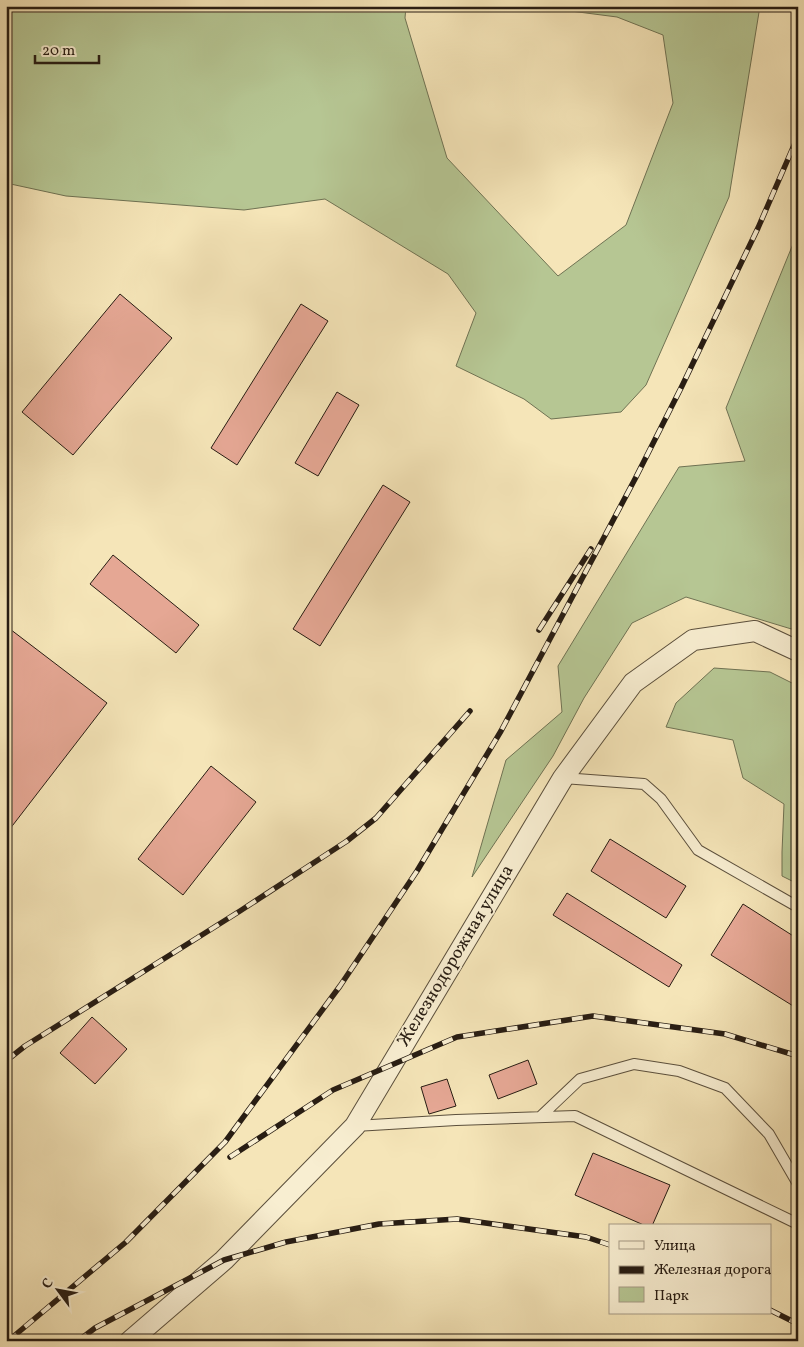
<svg xmlns="http://www.w3.org/2000/svg" width="804" height="1347" viewBox="0 0 804 1347" font-family="Vollkorn,serif">
<rect width="100%" height="100%" fill="#f5e5b8"/>
<filter id="stains"><feTurbulence type="fractalNoise" baseFrequency=".004" numOctaves="4"/><feColorMatrix values="0 0 0 0 .2 0 0 0 0 .09 0 0 0 0 .02 0 0 0 .5 -.17"/></filter>
<radialGradient id="worn" r=".72"><stop offset=".6" stop-color="#630" stop-opacity="0"/><stop offset="1" stop-color="#630" stop-opacity=".3"/></radialGradient>
<path fill="#b6c693" stroke="#6f7253" d="M6,6H406L405,18L447,158L558,276L626,225L673,103L663,35L617,17L532,6H760L729,197L646,385L621,412L551,419L524,399L456,366L476,313L448,274L325,199L244,210L66,196L6,183Z
M798,225V631L686,597L632,623L584,698L553,756L472,877L506,760L562,712L558,666L679,467L745,461L726,408L793,244Z
M714,668L770,672L798,686V884L782,876V852L784,804L743,778L733,740L666,727L676,703Z"/>
<path fill="#e5a794" stroke="#281d13" d="M120,294L172,338L73,455L22,412Z
M301,304L328,321L237,465L211,448Z
M337,392L359,405L318,476L295,463Z
M383,485L410,502L320,646L293,629Z
M113,555L199,625L176,653L90,584Z
M6,626L107,703L6,834Z
M211,766L256,802L183,895L138,859Z
M610,839L686,886L666,918L591,871Z
M567,893L682,965L669,987L553,915Z
M743,904L798,939V1009L711,955Z
M92,1017L127,1049L95,1084L60,1053Z
M528,1060L537,1084L498,1099L489,1075Z
M447,1079L456,1106L429,1114L421,1087Z
M593,1153L670,1185L652,1226H646L575,1195Z"/>
<g fill="none" stroke-linecap="round" stroke-linejoin="round">
<defs>
<path id="lane" d="M563,778L644,784L661,799L698,850L798,907
M540,1117L580,1079L634,1064L679,1071L725,1088L769,1134L798,1184
M355,1126L456,1120L575,1116L798,1224"/>
<path id="street" d="M130,1341L224,1260L355,1126L563,778L633,683L693,640L755,631L798,651"/>
</defs>
<use href="#lane" stroke="#5b4f3c" stroke-width="12"/>
<use href="#street" stroke="#5b4f3c" stroke-width="22"/>
<use href="#lane" stroke="#f8eed1" stroke-width="10"/>
<use href="#street" stroke="#f8eed1" stroke-width="20"/>
<defs>
<path id="rail" d="M539,630L591,549
M6,1061L25,1046L240,911L347,841L376,818L470,711
M230,1157L333,1090L457,1037L593,1016L725,1034L798,1056
M770,1310L798,1324
M8,1341L126,1242L225,1142L340,986L417,871L501,731L635,479L682,386L758,228L798,136
M78,1341L95,1328L224,1260L286,1242L379,1224L457,1219L586,1237L610,1245"/>
</defs>
<use href="#rail" stroke="#281d13" stroke-width="5.5"/>
<use href="#rail" stroke="#f8eed1" stroke-width="4" stroke-dasharray="11" stroke-linecap="butt"/>
</g>
<g text-anchor="middle" dominant-baseline="central" stroke-width="4" stroke-linejoin="round" paint-order="stroke">
<g font-size="18" fill="#281d13" stroke="#f8eed1">
<text transform="translate(456 956) rotate(-59)">Железнодорожная улица</text>
</g>
</g>
<rect width="804" height="1347" fill="none" stroke="#f5e5b8" stroke-width="25"/>
<rect x="8" y="8" width="789" height="1332" fill="none" stroke="#281d13" stroke-width="2.5"/>
<rect x="12" y="12" width="779" height="1322" fill="none" stroke="#281d13"/>
<rect x="609" y="1224" width="162" height="90" fill="#f8eed1" stroke="#a59a85"/>
<rect x="619" y="1241" width="25" height="8" fill="#f8eed1" stroke="#a59a85"/>
<text x="654" y="1250" font-size="15" fill="#281d13">Улица</text>
<rect x="619" y="1266" width="25" height="8" fill="#281d13" stroke="#a59a85"/>
<text x="654" y="1274" font-size="15" fill="#281d13">Железная дорога</text>
<rect x="619" y="1287" width="25" height="15" fill="#b6c693" stroke="#a59a85"/>
<text x="654" y="1300" font-size="15" fill="#281d13">Парк</text>
<g transform="translate(58 1290) rotate(302)" stroke="#f8eed1" stroke-width="4" paint-order="stroke">
<path d="M0-4L9 19L0 12L-9 19Z" fill="#281d13"/>
<text y="-8" font-size="14" font-weight="bold" text-anchor="middle" fill="#281d13">С</text>
</g>
<path d="M35 55v8h64v-8" fill="none" stroke="#281d13" stroke-width="2.5"/>
<text x="42" y="55" font-size="15" fill="#281d13" stroke="#f8eed1" stroke-width="4" paint-order="stroke">20 m</text>
<rect width="100%" height="100%" filter="url(#stains)"/>
<rect width="100%" height="100%" fill="url(#worn)"/>
</svg>
